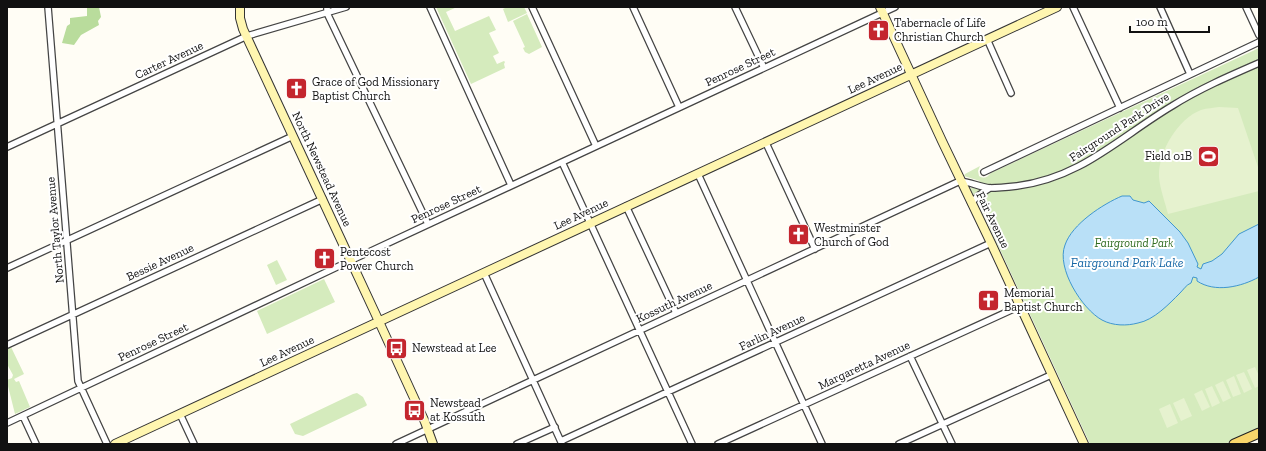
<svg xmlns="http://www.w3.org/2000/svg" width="1266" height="451" viewBox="0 0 1266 451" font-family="'Zilla Slab',serif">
<rect width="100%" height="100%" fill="#fffdf5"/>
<path fill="#d5ebbd" d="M436,7H457L446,12L455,31L489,16L496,30L489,33L499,53L493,56L497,64L504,61L505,62L504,64L505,68L471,84Z
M507,7H524L527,13L508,22L503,9Z
M527,14L542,47L529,54L525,52L523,48L525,47L513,21Z
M1259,48V428L1225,444H1090L978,202L970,189L980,181L964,176L965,174L980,166L978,171L979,176C985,180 988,176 991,173Z
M277,260L287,280L276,285L267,265Z
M324,279L335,302L267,334L257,311Z
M11,347L24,374L14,379L16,382L19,381L30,407L15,414L7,382V380L12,378L13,375L7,364V349Z
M357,393L363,397L367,405L366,406L303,436L295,434L290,424L353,394Z"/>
<path fill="#b9dc9c" d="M87,7H99L101,17L98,21L99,25L81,35L74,45L62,43L67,26L70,24V18L87,16Z"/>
<path fill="#e6f2cf" d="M1219,107L1238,108L1259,170V191L1168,214C1165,202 1160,189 1159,177C1158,153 1177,119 1201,110C1207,108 1214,108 1219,107Z
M1255,367L1259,376V386L1255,388L1247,370Z
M1244,372L1252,389L1244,393L1236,375Z
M1234,376L1241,394L1233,397L1226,380Z
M1223,381L1231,398L1223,402L1215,385Z
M1212,386L1220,403L1212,407L1205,389Z
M1202,390L1210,407L1202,411L1194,394Z
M1184,398L1192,416L1181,421L1173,403Z
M1170,404L1178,423L1167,428L1159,409Z"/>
<path fill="#b9e0f7" stroke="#3f96cf" d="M1122,196H1130L1133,200L1144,203L1149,201L1180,232L1188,243L1198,264L1197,267L1201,269L1203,264L1212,261L1222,254L1239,234L1259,224V277C1241,287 1215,293 1197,281V278L1193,277L1191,283C1186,285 1184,289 1180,293C1169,304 1154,320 1138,323C1127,326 1113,326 1102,320C1082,309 1056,268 1065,245C1072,224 1103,204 1122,196Z"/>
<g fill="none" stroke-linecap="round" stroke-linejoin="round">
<defs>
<path id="street" d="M48,7L78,381L107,444
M327,7V13L428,224
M430,7L511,185
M532,7L596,146
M633,7L679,107
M735,7L764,68
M1073,7L1120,108
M1160,7L1190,74
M1246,7L1259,35
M987,39L1011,93
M766,143L815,249
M7,147L247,36L346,7
M562,162L692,444
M984,172L1259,42
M698,174L822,444
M971,203L979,195L990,188
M626,206L676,313
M7,268L293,136
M484,273L562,444
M7,345L323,199
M910,356L952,444
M180,414L194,444
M23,416L36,444
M7,423L356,258L895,7
M561,441L991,243
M396,444L960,181C970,182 980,187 990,188C999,188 1008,187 1017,186C1081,178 1120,137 1172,106C1199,89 1229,76 1259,63
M517,444L555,427
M718,444L1020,306
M899,444L1051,375"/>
<path id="secondary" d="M240,7V18L243,29L376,315L425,422L433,444
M880,7L942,141L991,243L1084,444
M115,444L1057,7"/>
<path id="primary" d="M1234,444L1259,433"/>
</defs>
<use href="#street" stroke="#444" stroke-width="8"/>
<use href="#secondary" stroke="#333" stroke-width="10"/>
<use href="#primary" stroke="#222" stroke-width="11"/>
<use href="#street" stroke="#fff" stroke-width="5.5"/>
<use href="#secondary" stroke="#fff6b0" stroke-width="8"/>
<use href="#primary" stroke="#f9d66b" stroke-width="9"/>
</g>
<defs>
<symbol id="church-square" viewBox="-11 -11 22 22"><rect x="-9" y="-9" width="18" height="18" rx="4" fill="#c4262e" stroke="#fff"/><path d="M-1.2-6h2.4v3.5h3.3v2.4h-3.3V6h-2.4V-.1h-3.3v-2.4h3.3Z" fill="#fff"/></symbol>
<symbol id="stadium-square" viewBox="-11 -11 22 22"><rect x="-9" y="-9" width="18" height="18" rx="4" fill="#c4262e" stroke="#fff"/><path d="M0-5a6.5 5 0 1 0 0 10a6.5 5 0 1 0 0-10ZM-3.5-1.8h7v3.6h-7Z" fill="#fff"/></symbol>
<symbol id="bus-square" viewBox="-11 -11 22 22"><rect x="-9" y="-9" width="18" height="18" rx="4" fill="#c4262e" stroke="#fff"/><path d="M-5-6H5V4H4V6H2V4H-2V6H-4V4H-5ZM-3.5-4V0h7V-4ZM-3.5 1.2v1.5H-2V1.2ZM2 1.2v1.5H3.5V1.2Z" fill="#fff"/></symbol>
</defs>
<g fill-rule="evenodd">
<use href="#church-square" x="866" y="18" width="25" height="25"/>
<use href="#church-square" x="284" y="76" width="25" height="25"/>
<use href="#stadium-square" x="1196" y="144" width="25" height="25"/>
<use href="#church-square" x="786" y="222" width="25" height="25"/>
<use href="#church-square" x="312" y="246" width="25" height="25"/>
<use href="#church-square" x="976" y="288" width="25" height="25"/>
<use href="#bus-square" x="384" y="336" width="25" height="25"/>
<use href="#bus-square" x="402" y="398" width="25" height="25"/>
</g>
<g text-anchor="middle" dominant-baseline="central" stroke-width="4" stroke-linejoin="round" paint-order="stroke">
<g font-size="12" fill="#111" stroke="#fff" text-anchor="start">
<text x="894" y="23">Tabernacle of Life<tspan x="894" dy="14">Christian Church</tspan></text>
<text x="312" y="82">Grace of God Missionary<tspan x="312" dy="14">Baptist Church</tspan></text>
<text x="1192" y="156" text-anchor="end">Field 01B</text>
<text x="814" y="228">Westminster<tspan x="814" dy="14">Church of God</tspan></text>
<text x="340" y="252">Pentecost<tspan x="340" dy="14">Power Church</tspan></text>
<text x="1004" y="293">Memorial<tspan x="1004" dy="14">Baptist Church</tspan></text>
<text x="412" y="348">Newstead at Lee</text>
<text x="430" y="403">Newstead<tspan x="430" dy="14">at Kossuth</tspan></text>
</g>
<g font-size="12" fill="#111" stroke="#fff">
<text transform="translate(169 60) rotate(-25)">Carter Avenue</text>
<text transform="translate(740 67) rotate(-25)">Penrose Street</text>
<text transform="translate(875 78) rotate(-25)">Lee Avenue</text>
<text transform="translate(1119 127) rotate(-33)">Fairground Park Drive</text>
<text transform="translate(322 169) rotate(65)">North Newstead Avenue</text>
<text transform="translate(446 204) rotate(-25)">Penrose Street</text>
<text transform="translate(581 214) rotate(-25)">Lee Avenue</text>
<text transform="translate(993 220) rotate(64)">Fair Avenue</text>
<text transform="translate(55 230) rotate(-95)">North Taylor Avenue</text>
<text transform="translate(160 262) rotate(-25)">Bessie Avenue</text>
<text transform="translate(674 302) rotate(-25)">Kossuth Avenue</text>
<text transform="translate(772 332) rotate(-25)">Farlin Avenue</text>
<text transform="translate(153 342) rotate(-25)">Penrose Street</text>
<text transform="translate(287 351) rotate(-25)">Lee Avenue</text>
<text transform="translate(864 365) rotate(-25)">Margaretta Avenue</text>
</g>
<g font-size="12" font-style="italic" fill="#2f6b1f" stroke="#fff">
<text x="1134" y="243">Fairground Park</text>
</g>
<g font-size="13" font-style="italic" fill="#1768a6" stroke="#fff">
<text x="1127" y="262">Fairground Park Lake</text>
</g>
</g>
<rect width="1266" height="451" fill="none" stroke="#111111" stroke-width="16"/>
<path d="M1130 26v6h79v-6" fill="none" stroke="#111111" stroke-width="2"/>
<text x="1136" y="26" font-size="12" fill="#111111" stroke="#ffffff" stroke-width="3" paint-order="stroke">100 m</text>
</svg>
